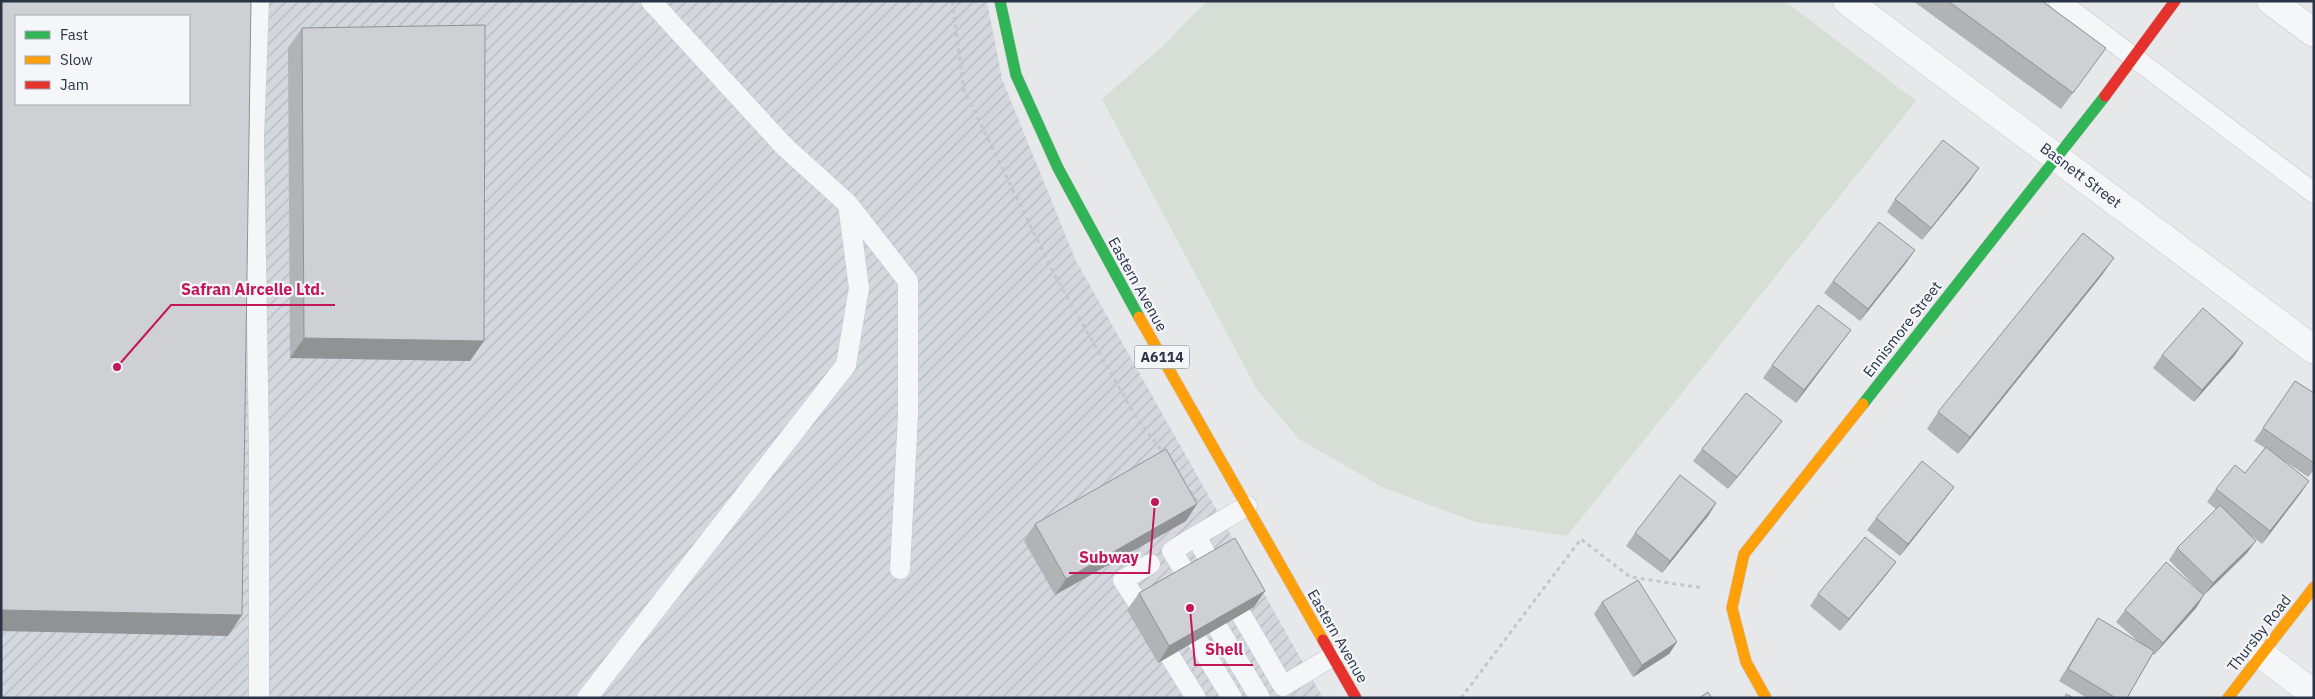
<svg xmlns="http://www.w3.org/2000/svg" width="2315" height="699" viewBox="0 0 2315 699" font-family="'IBM Plex Sans',sans-serif">
<defs>
<pattern id="industrial-furrows" width="10" height="10" patternUnits="userSpaceOnUse" patternTransform="scale(1.25)"><rect width="10" height="10" fill="#d4d7dd"/><path d="M-1 1l2-2M0 10L10 0M9 11l2-2" fill="none" stroke="#b6b9bf"/></pattern>
</defs>
<rect width="100%" height="100%" fill="#e6e8ea"/>
<path fill="url(#industrial-furrows)" fill-rule="evenodd" d="M1,1H987L1002,79L1076,261L1323,698H1ZM16,16H189V104H16Z"/>
<path fill="#d6ded6" d="M1207,1H1785L1916,101L1567,536L1476,522L1384,488L1299,439L1256,388L1102,99L1163,46Z"/>
<g fill="none" stroke-linecap="round" stroke-linejoin="round">
<defs>
<path id="lane" d="M2059,1L2314,193
M848,204L908,281V415L900,569
M1210,562L1196,536L1247,506
M1187,575L1172,551L1196,536
M1138,603L1123,580L1150,564
M1241,614L1283,686L1333,656
M1218,628L1260,698
M1197,640L1232,698
M1170,656L1196,698
M259,698V447L254,137L259,1
M587,698L846,365L859,288L848,204L784,146L651,1"/>
<path id="street" d="M1847,1L2314,350
M2271,1L2314,33
M2262,655L2314,694"/>
<path id="fast" d="M1000,1L1016,75L1058,168L1139,317
M1863,404L2105,96"/>
<path id="slow" d="M1139,317L1323,640
M1766,698L1746,662L1732,608L1744,554L1863,404
M2228,698L2314,587"/>
<path id="jam" d="M2105,96L2175,1
M1323,640L1356,698"/>
</defs>
<use href="#lane" stroke="#c4c6c8" stroke-width="21"/>
<use href="#street" stroke="#c4c6c8" stroke-width="29"/>
<use href="#fast" stroke="#c4c6c8" stroke-width="12"/>
<use href="#slow" stroke="#c4c6c8" stroke-width="12"/>
<use href="#jam" stroke="#c4c6c8" stroke-width="12"/>
<path stroke="#c5c6ca" stroke-width="3" stroke-dasharray="4 4" stroke-linecap="butt" d="M952,1L964,90L1054,274L1133,412L1163,453
M1190,491L1198,502
M1461,698L1581,539L1630,577L1703,588"/>
<use href="#lane" stroke="#f5f6f7" stroke-width="20"/>
<use href="#street" stroke="#f5f6f7" stroke-width="28"/>
<use href="#fast" stroke="#30b455" stroke-width="11"/>
<use href="#slow" stroke="#ff9f0a" stroke-width="11"/>
<use href="#jam" stroke="#e5322d" stroke-width="11"/>
</g>
<path fill="#b1b3b5" d="M1913,1H2042L2106,48L2061,109Z
M302,28L470,361L290,358L288,48Z
M1970,181L1922,240L1887,212L1895,199Z
M1915,250L1906,263L1860,321L1824,293L1833,281Z
M2102,275L1958,454L1927,429L1938,412Z
M1851,330L1796,403L1763,378L1772,365Z
M2162,355H2235L2194,402L2153,368Z
M2295,381L2314,393V470L2308,477L2280,458L2309,481L2262,544L2249,534L2247,553L2204,595L2196,608L2154,655L2153,654L2127,698H2087L2059,681L2090,630L2098,618L2139,642L2116,622L2125,610L2201,593L2169,560L2177,548L2216,509L2207,502L2216,489L2245,473L2265,448L2254,441Z
M1782,421L1773,433L1728,489L1693,461L1702,449Z
M1954,487L1945,499L1900,556L1867,530L1876,518Z
M1716,503L1708,516L1662,573L1626,546L1635,533Z
M1186,521L1055,595L1024,541L1035,524Z
M1896,562L1887,574L1840,631L1810,606L1818,594Z
M1139,593L1254,607L1158,663L1127,610Z
M1602,602L1677,642L1669,654L1633,677L1594,614Z"/>
<path fill="#909294" d="M1979,168L1970,181L1922,240L1931,228Z
M1915,250L1906,263L1860,321L1868,309Z
M2114,258L2102,275L1958,454L1970,437Z
M1851,330L1842,342L1796,403L1804,390Z
M304,338L484,341L470,361L290,358Z
M2243,343L2235,355L2194,402L2202,390Z
M1782,421L1773,433L1728,489L1737,477Z
M2309,481L2301,493L2262,544L2270,531Z
M1954,487L1945,499L1900,556L1908,544Z
M1716,503L1708,516L1662,573L1670,561Z
M1197,504L1186,521L1055,595L1066,579Z
M2256,541L2247,553L2204,595L2213,583Z
M1896,562L1887,574L1840,631L1849,619Z
M1265,591L1254,607L1158,663L1169,646Z
M2204,595L2196,608L2154,655L2163,643Z
M2,610L242,615L228,636L1,631V612Z
M1677,642L1669,654L1633,677L1642,665Z"/>
<path fill="#ced0d3" stroke="#909294" fill-rule="evenodd" d="M1,1H251L242,615L2,610L1,625ZM16,16H189V104H16Z
M1948,1H2042L2106,48L2073,93Z
M485,25L484,341L304,338L302,28Z
M1943,140L1979,168L1931,228L1895,199Z
M1879,222L1915,250L1868,309L1833,281Z
M2083,233L2114,258L1970,437L1938,412Z
M1818,305L1851,330L1804,390L1772,365Z
M2203,308L2243,343L2202,390L2162,355Z
M2295,381L2314,393V463L2263,428Z
M1746,393L1782,421L1737,477L1702,449Z
M2266,447L2309,481L2270,531L2216,489L2235,465L2245,473Z
M1166,449L1197,504L1066,579L1035,524Z
M1922,461L1954,487L1908,544L1876,518Z
M1680,475L1716,503L1670,561L1635,533Z
M2220,505L2256,541L2213,583L2177,548Z
M1865,537L1896,562L1849,619L1818,594Z
M1235,538L1265,591L1169,646L1139,593Z
M2166,562L2204,595L2163,643L2125,610Z
M1638,580L1677,642L1642,665L1602,602Z
M2098,618L2154,651L2127,698H2116L2068,669Z
M1708,692L1712,698H1699Z
M2066,694L2074,698H2065Z"/>
<g text-anchor="middle" dominant-baseline="central" stroke-width="4.5" stroke-linejoin="round" paint-order="stroke">
<rect fill="#f4f6f9" stroke="#676e7b" stroke-width="1" x="1134.5" y="345.5" width="55" height="23" rx="4"/>
<g font-size="14" font-weight="bold" fill="#2b3445">
<text x="1162" y="357">A6114</text>
</g>
<g font-size="15" fill="#2b3445" stroke="#f4f6f9">
<text transform="translate(2081 175) rotate(37)">Basnett Street</text>
<text transform="translate(1138 284) rotate(61)">Eastern Avenue</text>
<text transform="translate(1902 329) rotate(-52)">Ennismore Street</text>
<text transform="translate(2259 633) rotate(-52)">Thursby Road</text>
<text transform="translate(1338 636) rotate(60)">Eastern Avenue</text>
</g>
</g>
<path fill="none" stroke="#c2185b" stroke-width="2" d="M117 367L171 305H335M1155 502L1149 573H1069M1190 608L1195 665H1253"/>
<g fill="#c2185b" stroke="#f4f6f9" stroke-width="2">
<circle cx="117" cy="367" r="5"/>
<circle cx="1155" cy="502" r="5"/>
<circle cx="1190" cy="608" r="5"/>
</g>
<g font-size="16" text-anchor="middle" font-weight="bold" fill="#c2185b" stroke="#f4f6f9" stroke-width="4.5" stroke-linejoin="round" paint-order="stroke">
<text x="253" y="295">Safran Aircelle Ltd.</text>
<text x="1109" y="563">Subway</text>
<text x="1224" y="655">Shell</text>
</g>
<rect width="2315" height="699" fill="none" stroke="#2b3445" stroke-width="5"/>
<rect x="15" y="15" width="175" height="90" fill="#f4f6f9" stroke="#a4a8b1"/>
<rect x="25" y="31" width="25" height="8" fill="#30b455" stroke="#a4a8b1"/>
<text x="60" y="40" font-size="15" fill="#2b3445">Fast</text>
<rect x="25" y="56" width="25" height="8" fill="#ff9f0a" stroke="#a4a8b1"/>
<text x="60" y="65" font-size="15" fill="#2b3445">Slow</text>
<rect x="25" y="81" width="25" height="8" fill="#e5322d" stroke="#a4a8b1"/>
<text x="60" y="90" font-size="15" fill="#2b3445">Jam</text>
</svg>
